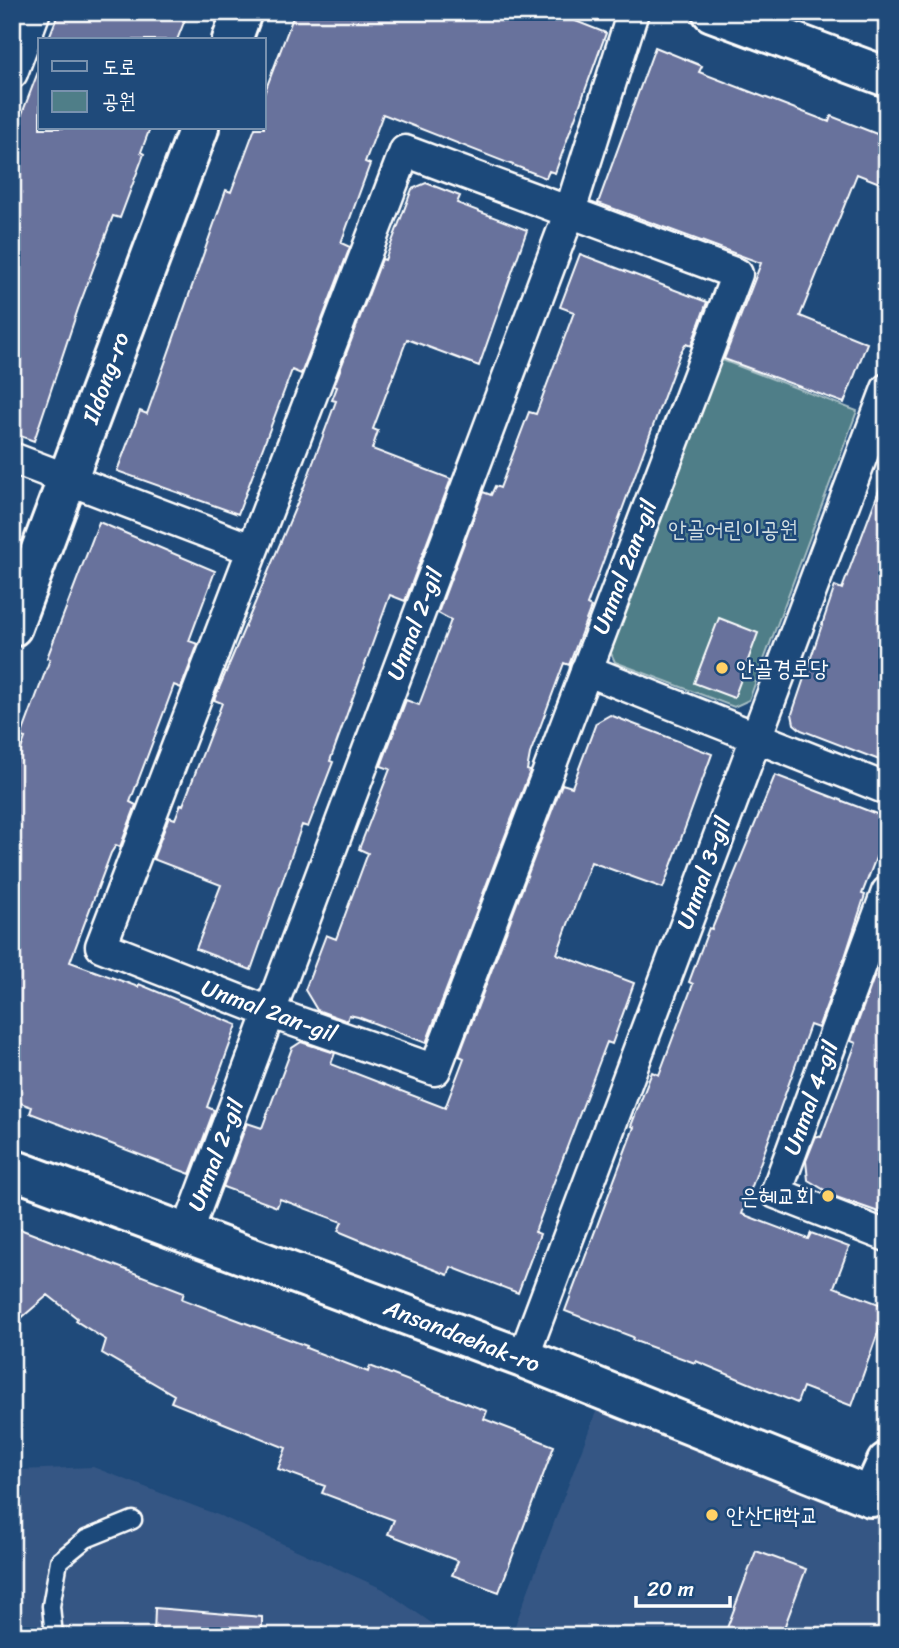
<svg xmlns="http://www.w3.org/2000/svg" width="899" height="1648" viewBox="0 0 899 1648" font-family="Sriracha,'Poor Story',sans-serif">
<rect width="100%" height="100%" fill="#1f4a7a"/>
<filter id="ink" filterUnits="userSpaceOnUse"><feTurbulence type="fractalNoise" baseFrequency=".0143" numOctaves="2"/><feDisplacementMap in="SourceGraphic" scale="14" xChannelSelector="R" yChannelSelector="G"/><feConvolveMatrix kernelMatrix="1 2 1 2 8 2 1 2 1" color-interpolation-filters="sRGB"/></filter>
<g filter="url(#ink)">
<path fill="#355684" d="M597,1409L887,1523V1636H511Z
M93,1467L223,1517L383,1589L450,1636H12V1479L19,1470Z"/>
<path fill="#4f7e88" stroke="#a7bec4" stroke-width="2" d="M717,358L857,411L749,700L734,707L615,662L608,647Z"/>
<path fill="#67729c" stroke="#fff" stroke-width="2" d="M59,12H188L177,40H48Z
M295,12H553L606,33L555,173L549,171L546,178L383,114L365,162L370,164L341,243L350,247L301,374L292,370L238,514L117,471L140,411L147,414L226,190L231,192L255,128H264V94Z
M655,47L702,66L699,72L829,122L831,116L887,138V186L857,174L800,316L867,343L844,403L724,359L761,263L598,203Z
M38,72H40V128H150L141,152L144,154L120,218L113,216L78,309L34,441L12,433V140Z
M426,183L460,196L457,203L527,230L479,366L407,339L373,429L378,431L372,449L451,479L405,601L390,595L330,761L333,762L308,827L302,825L251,970L196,949L221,885L153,859L169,817L175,819L181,804L183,805L222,703L214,700L304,487L336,401L332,400L337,387L334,386L382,259L385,260L412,189Z
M580,254L707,302L691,346L686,344L680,353L587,605L591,607L569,665L564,663L530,754L527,770L530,771L426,1043L358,1017L349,1015L347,1021L317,1010L305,990L326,935L336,939L368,853L359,849L390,769L381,766L406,700L419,705L451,620L438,613L483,492L491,495L495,486L500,488L529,412L536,414L574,312L560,307Z
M884,477H887V763L801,730L794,724L792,714L835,586L842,589Z
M99,522L215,571L189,641L198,644L181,688L174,685L167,704L130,802L136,805L120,847L116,845L111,853L70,962L138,987L139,984L237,1025L207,1107L214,1110L190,1174L30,1113L32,1107L12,1100V774L25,738L21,737L50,659L47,658Z
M719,618L758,633L734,698L694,683Z
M610,715L712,754L663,888L591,862L557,954L634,983L612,1044L607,1042L580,1113L535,1232L540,1234L518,1293L451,1267L448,1275L391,1253L338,1231L342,1222L280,1199L277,1207L223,1187L247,1123L262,1128L292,1048L301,1042L335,1053L331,1064L445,1108L464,1058L459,1056L562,784L572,787L596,723Z
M775,775L887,818V829L862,894L865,895L845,957L818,1028L810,1025L742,1214L808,1239L811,1233L849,1247L834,1287L887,1307L852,1406L803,1387L797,1403L696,1361L695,1363L632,1340L633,1337L565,1311L634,1127L631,1126L652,1072L659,1075L693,984L689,982L709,928L712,929Z
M877,969L887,972V1215L836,1197L808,1180L806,1161L816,1136L821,1137L856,1043L851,1041Z
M12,1226L184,1292L182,1299L307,1346L306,1348L368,1372L370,1366L487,1411L484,1419L554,1446L499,1592L452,1575L458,1561L388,1534L394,1520L322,1493L325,1486L278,1469L286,1448L171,1402L174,1395L102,1353L106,1340L76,1321L77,1318L48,1295L12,1326Z
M756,1551L806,1569L781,1636H724Z
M155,1608L262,1617V1636H154Z"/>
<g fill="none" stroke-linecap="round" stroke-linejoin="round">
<defs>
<path id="service" d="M54,1636L51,1606L59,1561L86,1539L133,1520"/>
<path id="minor" d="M12,73L34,14L29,12
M405,151L737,274L435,1070L269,1012L101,946Z
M12,458L251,549
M586,670L887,789
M887,892L776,1193L887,1236
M187,1233L569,214L633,12
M523,1358L887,389"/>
<path id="tertiary" d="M712,12L887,77
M232,40L242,12
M12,627L199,128
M12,1169L523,1358L871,1497L887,1462"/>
</defs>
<use href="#service" stroke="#fff" stroke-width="21"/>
<use href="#minor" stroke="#fff" stroke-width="35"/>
<use href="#tertiary" stroke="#fff" stroke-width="44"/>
<use href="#service" stroke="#1f4a7a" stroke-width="16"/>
<use href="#minor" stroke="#1f4a7a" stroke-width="30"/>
<use href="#tertiary" stroke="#1f4a7a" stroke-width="38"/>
</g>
</g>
<g fill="#ffd166" stroke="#1f4a7a" stroke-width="2.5">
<circle cx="722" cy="668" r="7"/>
<circle cx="828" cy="1196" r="7"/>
<circle cx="712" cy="1515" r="7"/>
</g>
<g text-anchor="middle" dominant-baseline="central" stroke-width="5" stroke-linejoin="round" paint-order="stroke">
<g font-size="23" fill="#fff" stroke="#1f4a7a">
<text transform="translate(106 378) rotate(-70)">Ildong-ro</text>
<text transform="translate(625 567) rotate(-69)">Unmal 2an-gil</text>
<text transform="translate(415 624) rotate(-69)">Unmal 2-gil</text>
<text transform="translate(704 873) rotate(-70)">Unmal 3-gil</text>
<text transform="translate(269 1011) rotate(20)">Unmal 2an-gil</text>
<text transform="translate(811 1098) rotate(-70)">Unmal 4-gil</text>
<text transform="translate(216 1155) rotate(-69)">Unmal 2-gil</text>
<text transform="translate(462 1336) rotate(21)">Ansandaehak-ro</text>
</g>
<g font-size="23" fill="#d3dfe1" stroke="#1f4a7a">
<text x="733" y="529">안골어린이공원</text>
</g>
<g font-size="23" fill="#fff" stroke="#1f4a7a" text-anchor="start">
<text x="736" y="668">안골경로당</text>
<text x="814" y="1196" text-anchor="end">은혜교회</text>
<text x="726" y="1515">안산대학교</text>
</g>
</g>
<rect width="899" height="1648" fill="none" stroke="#1f4a7a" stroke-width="42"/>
<rect x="21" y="21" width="857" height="1606" fill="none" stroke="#fff" stroke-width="2.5" filter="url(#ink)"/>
<rect x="38" y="38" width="228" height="91" fill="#1f4a7a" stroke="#7992af" stroke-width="2"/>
<rect x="52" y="61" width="35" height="10" fill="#1f4a7a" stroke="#7992af" stroke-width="2"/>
<text x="102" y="74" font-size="21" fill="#ffffff">도로</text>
<rect x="52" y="91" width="35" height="21" fill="#4f7e88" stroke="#7992af" stroke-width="2"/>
<text x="102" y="108" font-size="21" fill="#ffffff">공원</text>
<path d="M636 1596v10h94v-10" fill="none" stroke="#ffffff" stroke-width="3.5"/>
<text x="647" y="1596" font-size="21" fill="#ffffff" stroke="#1f4a7a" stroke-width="5" paint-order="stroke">20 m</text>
</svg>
